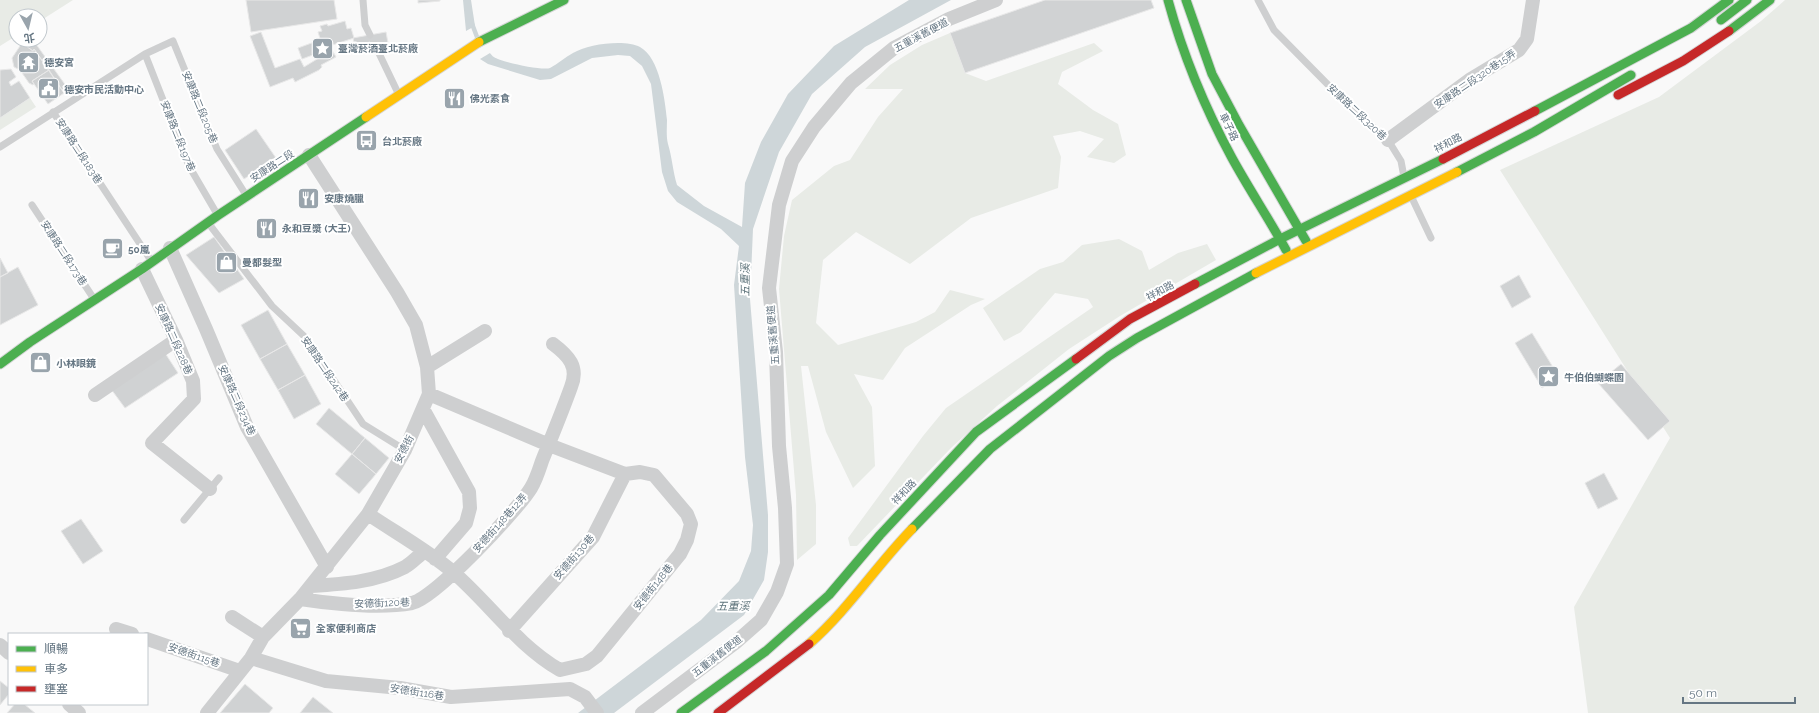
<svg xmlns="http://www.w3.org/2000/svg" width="1819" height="713" viewBox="0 0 1819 713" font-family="Raleway,'Noto Sans TC',sans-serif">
<rect width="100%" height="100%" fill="#f9f9f9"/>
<path fill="#e8ebe6" d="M0,0H73L40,21V16H16V36L0,46Z
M1785,0H1819V713H1588L1574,607L1670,438L1500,170L1659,97L1761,21Z
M950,33L965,73L986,81L1094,43L1103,51L1062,72L1058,84L1093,110L1118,124L1126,155L1114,163L1087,157L1104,139L1080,131L1053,136L1061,157L1058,188L971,218L910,264L856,232L823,260L816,323L838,345L916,322L935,312L950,290L985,299L971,305L905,348L883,380L854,374L872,407L875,466L853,488L826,432L808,366H801L816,505V544L797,560L796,495L779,289L784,236L792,200L834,166L850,160L878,117L903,89H865L890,65L922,45Z
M30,98L36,107L0,130V118Z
M1119,239L1142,251L1149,270L1178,253L1207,244L1216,260L1120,316L1069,349L997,406L951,448L857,546H850L848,538L923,436L946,408L1093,307L1088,299L1055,293L1021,332L1004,341L983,308L1040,269L1063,262L1082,245Z"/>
<path fill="#ced6d9" d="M463,0H471L475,26L466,31Z
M909,0H951L865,47L812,94L779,152L753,229L750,299L768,515V552L764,580L744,615L614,713H578L701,620L739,581L751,551L753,525L745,457L734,285L739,246L721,229L677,202L668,191L662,172L651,84L642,66L630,56L618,55L592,58L551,79L540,80L488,64L480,59L490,53C490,53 493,57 494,57C500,62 543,71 550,68C558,64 565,57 573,53C588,44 625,39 640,47C660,58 665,100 667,120C667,127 666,136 668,144C672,157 673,172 677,185L704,206L742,227L745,183L761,142L788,94L834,46Z"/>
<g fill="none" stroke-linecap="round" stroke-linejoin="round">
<path stroke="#ced6d9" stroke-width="4.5" d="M471,21L477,37"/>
</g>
<path fill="#d0d2d3" stroke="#e8e8e8" d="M246,0H334L337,19L251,32Z
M418,0H440V1L418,3Z
M1045,0H1151L1154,8L965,73L950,33Z
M345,21L347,29L351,28L354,38L323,48L318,32L322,31L320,26L327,24L328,26Z
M261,32L275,68L300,59L304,67L332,50L336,57L321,65L322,67L319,70L295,82L293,78L270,87L250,36Z
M386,32L388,43L355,49L353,38Z
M24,40H33L69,90L64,93L34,49L33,51L22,43Z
M317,41L321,52L302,59L298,48Z
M22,43L33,51L34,49L49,70L32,81L34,84L33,85L29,83L20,70L14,67L12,58Z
M11,69L16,77L9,82L11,86L19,81L30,98L0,118V70Z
M49,70L64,93L48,104L32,81Z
M256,129L276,158L244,179L225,150Z
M214,237L244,279L219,293L186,255Z
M0,258L8,273L0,277Z
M18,267L38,305L0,325V277Z
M1519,275L1531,297L1512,308L1500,286Z
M268,310L287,344L260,359L241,325Z
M1532,333L1559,377L1542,388L1515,343Z
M287,344L305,375L278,390L260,359Z
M165,353L178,373L125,408L111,389Z
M1621,364L1670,421L1648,440L1598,383Z
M305,375L321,404L294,419L278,390Z
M329,408L365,438L352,454L316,424Z
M365,438L389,458L376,474L352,454Z
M352,454L376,474L359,494L335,474Z
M1604,473L1618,499L1598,509L1585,483Z
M81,519L103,551L83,564L61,531Z
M0,681L9,688V694L0,705Z
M245,684L273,708L269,713H220Z
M313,697L333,713H300Z
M15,704H24L35,713H7Z"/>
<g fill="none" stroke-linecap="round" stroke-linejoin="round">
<defs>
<path id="fast" d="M1168,0C1183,55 1205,108 1232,158C1249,189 1269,219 1286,250
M1186,0L1212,74L1239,125L1306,241
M1721,20L1747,0
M1729,31L1770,0
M479,42L564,0
M1535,111L1691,28L1729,0
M1457,172L1534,132L1631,75
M1195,284L1280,239L1443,159
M0,364L30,342L142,269L217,216L366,117
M912,529L990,449L1109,356L1137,338L1256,273
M681,713L766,651L829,595L880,535L976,432L1076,359"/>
<path id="slow" d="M366,117L479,42
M1256,273L1457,172
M809,644C848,610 876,566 912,529"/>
<path id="jam" d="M1618,95L1683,61L1729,31
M1443,159L1535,111
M1076,359L1130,319L1195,284
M718,713L809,644"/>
</defs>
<use href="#fast" stroke="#d5d6d7" stroke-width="11"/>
<use href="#slow" stroke="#d5d6d7" stroke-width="11"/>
<use href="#jam" stroke="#d5d6d7" stroke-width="11"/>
<path stroke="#cecfd0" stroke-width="7" d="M363,0L365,25L370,35
M1258,0L1274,30L1349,106L1388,140L1401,161L1404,177
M375,45L398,93
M145,54L189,166L217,214
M53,112L152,262
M0,147L145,54L173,41L217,149L246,195
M1412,198L1431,238
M32,205L94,299
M209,224L272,306L305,337L363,424L405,450
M184,520L219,478"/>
<path stroke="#cecfd0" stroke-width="14" d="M1388,140L1471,79L1519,50L1527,39L1533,0
M170,248L206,329L247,427L327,567
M142,269L176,340L193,381L194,399L152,443L210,489
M427,367L485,331
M95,395L176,340
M423,409L469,492L470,508L466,523L435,559
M368,514C396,533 427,550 453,572C490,604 517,645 560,670L586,664L597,656L680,554L687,540L691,524L687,514L654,475L640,472L625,474L549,445L429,394
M311,586C343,584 376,582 405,567C412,563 418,556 425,551
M300,599C334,604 379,609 412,603C435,598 517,511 531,488C536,480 539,470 542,461C552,436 562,412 571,387C579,367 569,356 553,344
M232,617L263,637
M116,629L132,634
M509,631L593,537L625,474
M147,639L240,671
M0,645L9,653
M251,658L326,681L400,688L451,697L570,689L585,697L597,713
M69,704L79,713
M207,713L251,658L263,637L300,599L368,514L405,450L429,394L427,367L416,325L397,292L309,155
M642,713L735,643L761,620L777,592L787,564L785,508L779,446L776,352L769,288L779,205L792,161L814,127L851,83L894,48L949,19L996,0"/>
<use href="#fast" stroke="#4caf50" stroke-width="9"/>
<use href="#slow" stroke="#ffc107" stroke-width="9"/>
<use href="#jam" stroke="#c62828" stroke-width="9"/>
</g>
<defs>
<symbol id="sight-square" viewBox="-11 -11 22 22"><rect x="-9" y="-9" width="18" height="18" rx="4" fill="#99a4ac" stroke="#fff"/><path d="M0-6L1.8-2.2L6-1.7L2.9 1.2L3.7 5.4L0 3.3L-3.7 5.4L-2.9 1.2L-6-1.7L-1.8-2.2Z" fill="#fff"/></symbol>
<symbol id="temple-square" viewBox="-11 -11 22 22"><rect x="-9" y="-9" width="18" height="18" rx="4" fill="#99a4ac" stroke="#fff"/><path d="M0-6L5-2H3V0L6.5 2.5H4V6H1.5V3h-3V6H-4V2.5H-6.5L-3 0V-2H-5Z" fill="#fff"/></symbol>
<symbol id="civic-square" viewBox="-11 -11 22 22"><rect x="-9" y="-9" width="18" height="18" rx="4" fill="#99a4ac" stroke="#fff"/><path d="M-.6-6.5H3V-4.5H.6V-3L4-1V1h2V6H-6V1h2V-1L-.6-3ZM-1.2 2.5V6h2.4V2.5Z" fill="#fff"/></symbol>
<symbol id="restaurant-square" viewBox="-11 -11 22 22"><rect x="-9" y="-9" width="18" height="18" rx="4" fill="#99a4ac" stroke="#fff"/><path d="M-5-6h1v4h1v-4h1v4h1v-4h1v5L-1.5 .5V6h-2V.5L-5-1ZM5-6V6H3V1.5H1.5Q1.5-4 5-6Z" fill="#fff"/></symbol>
<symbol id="bus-square" viewBox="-11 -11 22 22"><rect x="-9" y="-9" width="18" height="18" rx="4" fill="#99a4ac" stroke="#fff"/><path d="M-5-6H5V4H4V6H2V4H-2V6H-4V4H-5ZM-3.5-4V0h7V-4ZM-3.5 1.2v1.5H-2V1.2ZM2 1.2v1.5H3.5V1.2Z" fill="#fff"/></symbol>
<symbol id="cafe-square" viewBox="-11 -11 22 22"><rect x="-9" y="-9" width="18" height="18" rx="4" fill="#99a4ac" stroke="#fff"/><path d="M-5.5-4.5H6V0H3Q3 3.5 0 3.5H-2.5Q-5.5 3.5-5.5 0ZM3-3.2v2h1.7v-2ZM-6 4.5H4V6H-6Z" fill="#fff"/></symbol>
<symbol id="shop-square" viewBox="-11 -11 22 22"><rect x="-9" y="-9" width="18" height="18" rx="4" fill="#99a4ac" stroke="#fff"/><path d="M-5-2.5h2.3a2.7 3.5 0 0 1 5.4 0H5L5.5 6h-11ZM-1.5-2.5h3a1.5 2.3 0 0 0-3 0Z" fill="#fff"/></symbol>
<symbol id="supermarket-square" viewBox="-11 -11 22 22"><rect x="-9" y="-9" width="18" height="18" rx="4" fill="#99a4ac" stroke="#fff"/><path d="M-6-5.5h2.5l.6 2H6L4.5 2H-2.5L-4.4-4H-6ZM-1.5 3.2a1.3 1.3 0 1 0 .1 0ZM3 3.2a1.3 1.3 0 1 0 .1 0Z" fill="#fff"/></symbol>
</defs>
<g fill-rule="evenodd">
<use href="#sight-square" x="310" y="36" width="25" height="25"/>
<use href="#temple-square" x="16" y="50" width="25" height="25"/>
<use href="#civic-square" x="36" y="76" width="25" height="25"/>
<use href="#restaurant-square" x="442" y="86" width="25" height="25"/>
<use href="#bus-square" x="354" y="128" width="25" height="25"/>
<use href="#restaurant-square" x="296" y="186" width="25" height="25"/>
<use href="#restaurant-square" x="254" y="216" width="25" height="25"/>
<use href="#cafe-square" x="100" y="236" width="25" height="25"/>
<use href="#shop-square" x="214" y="250" width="25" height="25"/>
<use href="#shop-square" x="28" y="350" width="25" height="25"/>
<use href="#sight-square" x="1536" y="364" width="25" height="25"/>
<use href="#supermarket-square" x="288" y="616" width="25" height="25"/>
</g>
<g text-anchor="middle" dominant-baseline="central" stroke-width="4" stroke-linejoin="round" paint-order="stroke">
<g font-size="10" fill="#657683" stroke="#fff">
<text transform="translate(921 35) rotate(-28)">五重溪舊便道</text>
<text transform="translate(1475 79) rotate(-34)">安康路二段320巷15弄</text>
<text transform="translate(200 107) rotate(68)">安康路二段205巷</text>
<text transform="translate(1357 112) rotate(43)">安康路二段320巷</text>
<text transform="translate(1229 127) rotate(64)">車子路</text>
<text transform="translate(178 136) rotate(68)">安康路二段197巷</text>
<text transform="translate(1448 143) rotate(-27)">祥和路</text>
<text transform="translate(79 151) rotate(57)">安康路二段183巷</text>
<text transform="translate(272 166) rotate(-33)">安康路二段</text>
<text transform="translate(64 253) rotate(57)">安康路二段173巷</text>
<text transform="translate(1160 291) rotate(-28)">祥和路</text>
<text transform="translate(773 335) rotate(-95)">五重溪舊便道</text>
<text transform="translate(174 339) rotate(66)">安康路二段228巷</text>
<text transform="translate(325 369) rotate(56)">安康路二段242巷</text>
<text transform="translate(237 400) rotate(66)">安康路二段234巷</text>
<text transform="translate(404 449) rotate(-63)">安德街</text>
<text transform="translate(904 492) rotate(-47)">祥和路</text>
<text transform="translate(500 523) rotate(-48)">安德街148巷12弄</text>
<text transform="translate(574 557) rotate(-49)">安德街130巷</text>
<text transform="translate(653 587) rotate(-51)">安德街148巷</text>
<text transform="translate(382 603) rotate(-2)">安德街120巷</text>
<text transform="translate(194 655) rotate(19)">安德街115巷</text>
<text transform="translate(717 656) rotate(-38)">五重溪舊便道</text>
<text transform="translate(417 692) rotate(9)">安德街116巷</text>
</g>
<g font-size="10" font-weight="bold" fill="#657683" stroke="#fff" text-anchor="start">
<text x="338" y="48">臺灣菸酒臺北菸廠</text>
<text x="44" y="62">德安宮</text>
<text x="64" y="89">德安市民活動中心</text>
<text x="470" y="98">佛光素食</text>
<text x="382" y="141">台北菸廠</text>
<text x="324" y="198">安康燒臘</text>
<text x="282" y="228">永和豆漿 (大王)</text>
<text x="128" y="249">50嵐</text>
<text x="242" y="262">曼都髮型</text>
<text x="56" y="363">小林眼鏡</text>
<text x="1564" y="377">牛伯伯蝴蝶園</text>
<text x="316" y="628">全家便利商店</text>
</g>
<g font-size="11" font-style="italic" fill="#60757c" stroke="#fff">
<text transform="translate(745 280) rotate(-90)">五重溪</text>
<text x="733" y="606">五重溪</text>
</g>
</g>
<rect x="8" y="633" width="140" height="72" fill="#ffffff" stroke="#c1c8cd"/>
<rect x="16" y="646" width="20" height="6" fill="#4caf50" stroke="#c1c8cd"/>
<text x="44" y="653" font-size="12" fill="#657683">順暢</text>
<rect x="16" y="666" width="20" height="6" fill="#ffc107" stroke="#c1c8cd"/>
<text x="44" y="673" font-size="12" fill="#657683">車多</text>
<rect x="16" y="686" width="20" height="6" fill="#c62828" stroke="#c1c8cd"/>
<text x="44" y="693" font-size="12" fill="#657683">壅塞</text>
<g transform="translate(28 28) rotate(172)"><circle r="19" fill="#ffffff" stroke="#c1c8cd"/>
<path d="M0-3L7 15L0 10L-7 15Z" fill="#99a4ac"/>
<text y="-6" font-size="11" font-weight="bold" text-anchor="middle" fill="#657683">北</text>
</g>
<path d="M1683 697v6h112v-6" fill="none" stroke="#657683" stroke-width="2"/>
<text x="1689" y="697" font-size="12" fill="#657683" stroke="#ffffff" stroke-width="3" paint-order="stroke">50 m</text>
</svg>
